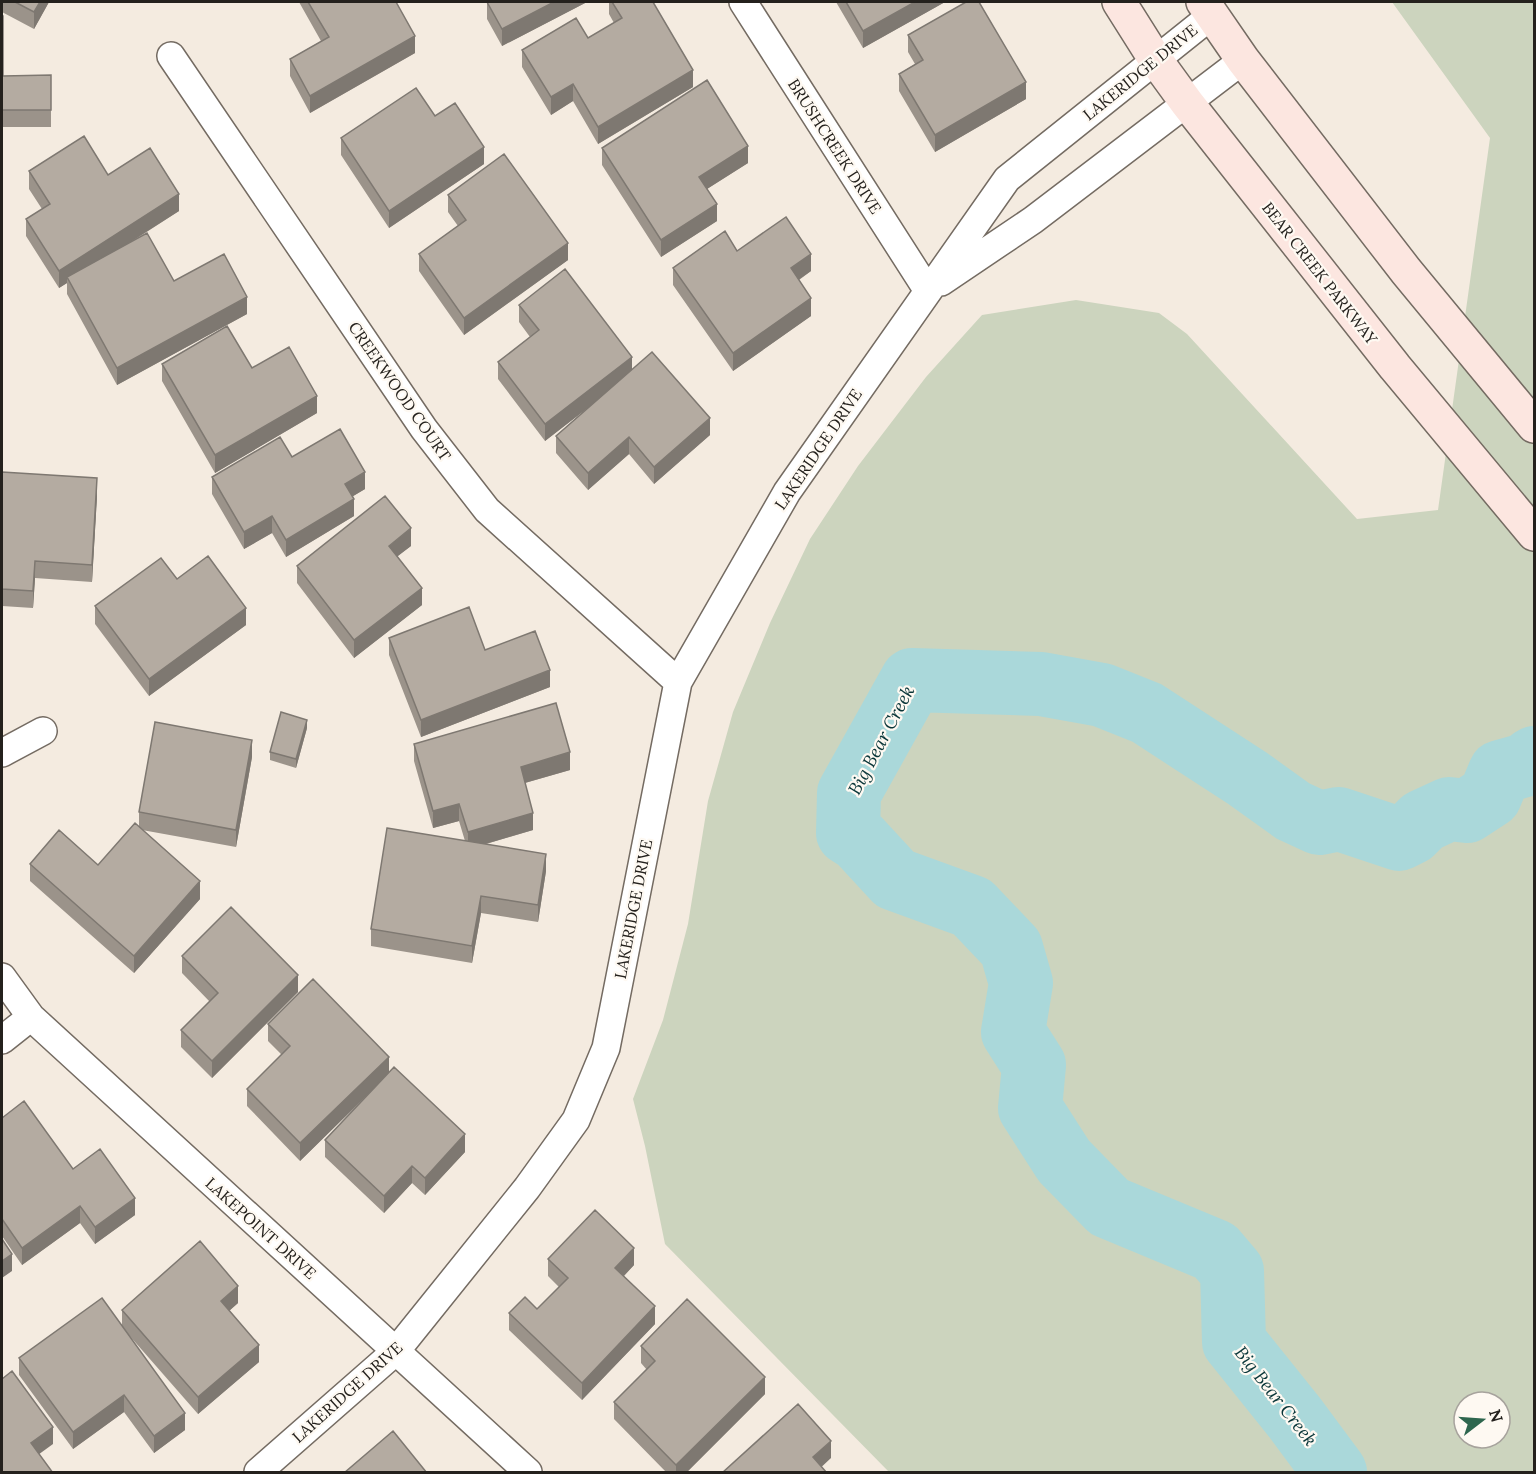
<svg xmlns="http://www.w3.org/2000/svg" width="1536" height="1474" viewBox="0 0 1536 1474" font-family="Lora,serif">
<rect width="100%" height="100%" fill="#f4ebe0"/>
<path fill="#ccd4be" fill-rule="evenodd" d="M1392,2H1534V1472H889L665,1244L645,1146L633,1099L663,1020L688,924L708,801L733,712L770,623L810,539L858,466L926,377L982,315L1076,300L1159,313L1187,334L1357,519L1438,510L1490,138ZM1464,1402H1500V1438H1464Z"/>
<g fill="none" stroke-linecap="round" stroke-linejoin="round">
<path stroke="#aad8da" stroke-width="64" d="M1335,1472L1295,1418L1234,1342L1232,1271L1215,1251L1109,1207L1064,1161L1030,1108L1034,1065L1013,1032L1021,983L1011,948L972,907L895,879L859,840L848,833L849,793L912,680L1041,684L1102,695L1147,713L1247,778L1293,811L1319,823L1339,819L1399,839L1411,833L1423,821L1449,809L1467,811L1490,796L1500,772L1525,765L1534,758"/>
<defs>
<path id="street" d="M743,2L928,291
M171,56L424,429L487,510L678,682
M941,282L1033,220L1243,60
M2,753L43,731
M2,977L31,1017L528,1472
M2,1040L31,1017
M258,1472L396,1351L527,1188L576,1120L606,1048L678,682L787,492L1007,179L1212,15"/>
<path id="secondary" d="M1119,2L1155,59L1187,103L1395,367L1534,534
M1203,2L1243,60L1406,271L1534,426"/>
</defs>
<use href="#street" stroke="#746b62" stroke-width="30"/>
<use href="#secondary" stroke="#746b62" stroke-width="36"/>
<use href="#street" stroke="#fff" stroke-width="27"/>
<use href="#secondary" stroke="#fce6e0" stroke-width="33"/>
</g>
<path fill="#9b938a" d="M2,2H49L34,29L2,12Z
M299,2H396L415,53L310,113L290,76V59L321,41Z
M487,2H587L502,46L487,19Z
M609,2H653L693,87L598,144L573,101L551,115L522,67V50L588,38L614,23L609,14Z
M836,2H945L863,48Z
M2,16L3,76L51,75V127H2Z
M908,35L1026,99L935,152L899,91V74L915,64L908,52Z
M435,116L484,164L389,228L341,155V138Z
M602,148L748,163L707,189L717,221L661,257L602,165Z
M29,171L108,175L179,211L128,244L174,281L247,314L117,385L67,294V283L59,288L26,236V219L42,209L29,189Z
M448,195L568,260L464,335L419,271V254L458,226L448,212Z
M737,251L811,271L799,280L811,316L733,371L673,285V268Z
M519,305L632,370L710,435L654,484L629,454L588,490L556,453V436L587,408L545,441L498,379V362L530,337L519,322Z
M162,364L252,368L317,413L215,473L162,381Z
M292,457L365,489L353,496L354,516L286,557L272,533L244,549L212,494V477Z
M2,472L97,496L92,582L35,578L33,608L2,606Z
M411,546L397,556L422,605L354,658L297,583V566Z
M177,579L246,625L149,696L95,624V606Z
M389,638L485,650L550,687L421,737L389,655Z
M307,728L296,768L270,760V752Z
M414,744L570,770L525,783L533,830L486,844L546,871L538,922L481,913L472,963L371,946V929L465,841L459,821L433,828L414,761Z
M252,757L236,847L142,830L200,899L134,973L30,881V864L98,865L139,827V812Z
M182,956L298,992L212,1078L181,1047V1030L210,1002L182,973Z
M268,1024L389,1073L465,1152L425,1195L412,1183L384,1213L325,1157V1140L381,1081L300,1161L247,1106V1089L282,1055L268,1041Z
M2,1118L73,1169L135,1215L95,1244L80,1223L22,1265L2,1236Z
M548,1259L634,1265L624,1276L655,1324L582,1400L509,1330V1313L537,1309L559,1287L548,1276Z
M238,1303L229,1311L259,1362L198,1414L128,1334L185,1430L154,1453L124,1412L73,1449L19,1375V1358L122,1325V1310Z
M641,1346L765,1394L686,1473H667L614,1419V1402L647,1370L641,1363Z"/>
<path fill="#7e7871" d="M40,2H49L34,29V12Z
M554,2H587L502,46V29Z
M915,2H945L863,48V31Z
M415,36V53L310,113V96Z
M693,70V87L598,144V127Z
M1026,82V99L935,152V135Z
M573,84V101L551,115V97Z
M748,146V163L699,194V177Z
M484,147V164L389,228V211Z
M179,194V211L69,281L67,277V283L59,288V271Z
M717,204V221L661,257V240Z
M568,243V260L464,335V318Z
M811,254V271L791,285V268Z
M247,297V314L117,385V368Z
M811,298V316L733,371V353Z
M632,357V374L545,441V424Z
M317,396V413L215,473V455Z
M710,418V435L654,484V467Z
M629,437V454L588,490V473Z
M365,472V489L345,501V484Z
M97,478V496L92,582V565Z
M354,499V516L286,557V540Z
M272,516V533L244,549V532Z
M411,528V546L389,563V546Z
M35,561V578L33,608V591Z
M422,588V605L354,658V640Z
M246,608V625L149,696V679Z
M550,670V687L421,737V720Z
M307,720V728L296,768V759Z
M252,740V757L236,847V830Z
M570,752V770L521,784V767Z
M459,804V821L433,828V811Z
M533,813V830L468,849V832Z
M546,854V871L538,922V905Z
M200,881V899L134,973V956Z
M481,896V913L472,963V946Z
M298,975V992L212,1078V1061Z
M389,1057V1074L300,1161V1143Z
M465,1134V1152L425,1195V1178Z
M412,1166V1183L384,1213V1196Z
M135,1198V1215L95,1244V1227Z
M80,1206V1223L22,1265V1248Z
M634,1248V1265L615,1285V1268Z
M12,1254V1271L2,1278V1261Z
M238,1286V1303L221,1318V1301Z
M655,1306V1324L582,1400V1383Z
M259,1345V1362L198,1414V1397Z
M765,1377V1394L686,1473H676V1465Z
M124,1395V1412L73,1449V1432Z
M185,1413V1430L154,1453V1436Z
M53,1427V1444L31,1460V1443Z
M831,1441V1458L815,1473L813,1457Z"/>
<path fill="#b4aba1" stroke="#7e7871" stroke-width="1.5" d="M15,2H40L34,12Z
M308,2H396L415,36L310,96L290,59L329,37Z
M487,2H554L502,29Z
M612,2H653L693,70L598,127L573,84L551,97L522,50L576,18L588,38L622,18Z
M846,2H915L863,31Z
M966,2H979L1026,82L935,135L899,74L923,60L908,35Z
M2,16H3V76L51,75V110H2Z
M707,80L748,146L699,177L717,204L661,240L602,148Z
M416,88L435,116L455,103L484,147L389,211L341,138Z
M84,136L108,175L150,148L179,194L59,271L26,219L50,204L29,171Z
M504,154L568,243L464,318L419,254L466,220L448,195Z
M786,217L811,254L791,268L811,298L733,353L673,268L725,231L737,251Z
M147,233L174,281L224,254L247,297L117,368L67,277Z
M565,269L632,357L545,424L498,362L539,330L519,305Z
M227,326L252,368L289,347L317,396L215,455L162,364Z
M652,352L710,418L654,467L629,437L588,473L556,436Z
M340,429L365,472L345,484L354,499L286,540L272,516L244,532L212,477L280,437L292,457Z
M2,472L97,478L92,565L35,561L33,591L2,589Z
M385,496L411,528L389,546L422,588L354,640L297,566Z
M208,556L246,608L149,679L95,606L161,558L177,579Z
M469,607L485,650L535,631L550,670L421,720L389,638Z
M556,703L570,752L521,767L533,813L468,832L459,804L433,811L414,744Z
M281,712L307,720L296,759L270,752Z
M155,722L252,740L236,830L139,812Z
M135,823L200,881L134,956L30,864L59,830L98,865Z
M387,828L546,854L538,905L481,896L472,946L371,929Z
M231,907L298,975L212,1061L181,1030L218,993L182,956Z
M313,979L389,1057L300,1143L247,1089L290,1046L268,1024Z
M394,1067L465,1134L425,1178L412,1166L384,1196L325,1140Z
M24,1101L73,1169L100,1149L135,1198L95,1227L80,1206L22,1248L2,1219V1118Z
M595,1210L634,1248L615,1268L655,1306L582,1383L509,1313L525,1297L537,1309L568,1278L548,1259Z
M2,1239L12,1254L2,1261Z
M200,1241L238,1286L221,1301L259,1345L198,1397L122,1310Z
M102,1298L185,1413L154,1436L124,1395L73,1432L19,1358Z
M687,1299L765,1377L676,1465L614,1402L655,1361L641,1346Z
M12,1371L53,1427L31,1443L53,1473H2V1379Z
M798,1404L831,1441L813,1457L827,1473H722Z
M393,1431L427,1473H344Z"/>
<g text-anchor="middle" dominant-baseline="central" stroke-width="4.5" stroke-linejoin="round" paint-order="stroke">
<g font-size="16" fill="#24211d" stroke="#fef9f2">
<text transform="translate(1140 72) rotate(-39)">LAKERIDGE DRIVE</text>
<text transform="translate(835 146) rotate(57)">BRUSHCREEK DRIVE</text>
<text transform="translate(1320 273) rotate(52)">BEAR CREEK PARKWAY</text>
<text transform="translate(400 391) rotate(55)">CREEKWOOD COURT</text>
<text transform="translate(818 449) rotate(-56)">LAKERIDGE DRIVE</text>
<text transform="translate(633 909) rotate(-79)">LAKERIDGE DRIVE</text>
<text transform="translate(261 1228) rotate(42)">LAKEPOINT DRIVE</text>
<text transform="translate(347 1392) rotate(-42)">LAKERIDGE DRIVE</text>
</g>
<g font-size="18" font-style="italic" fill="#083538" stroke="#fef9f2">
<text transform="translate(881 740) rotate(-62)">Big Bear Creek</text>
<text transform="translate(1276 1396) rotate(52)">Big Bear Creek</text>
</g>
</g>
<rect width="1536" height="1474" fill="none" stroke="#24211d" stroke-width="6"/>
<g transform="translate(1482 1420) rotate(73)"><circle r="28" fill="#fef9f2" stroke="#a7a39d" stroke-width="1.5"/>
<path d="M0-4.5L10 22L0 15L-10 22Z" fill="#2e664e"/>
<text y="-9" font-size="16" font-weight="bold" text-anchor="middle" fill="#24211d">N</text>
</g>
</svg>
